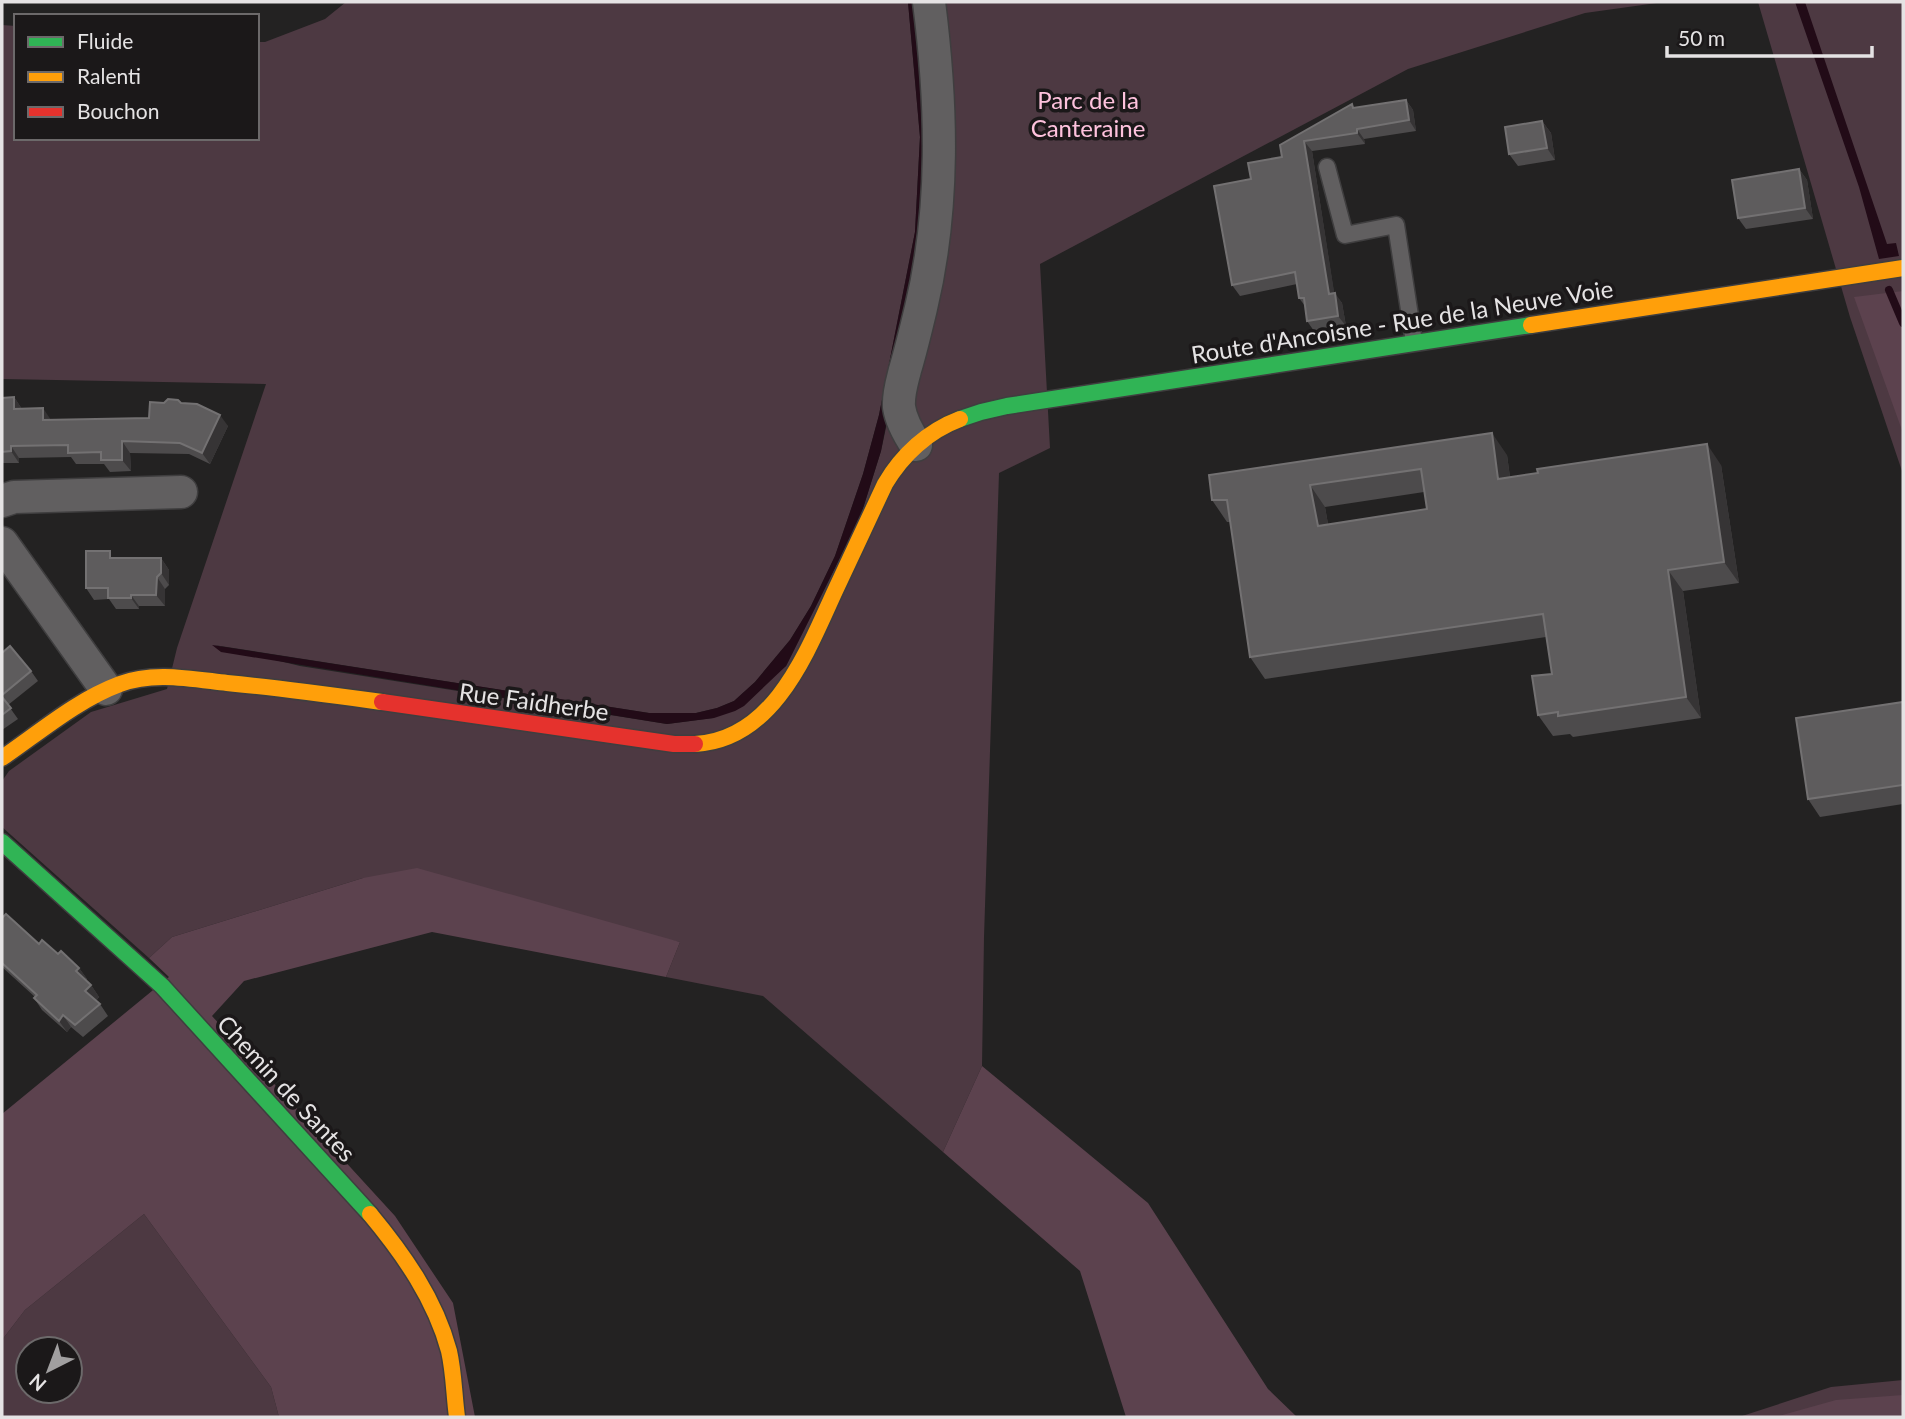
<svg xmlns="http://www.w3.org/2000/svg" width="1905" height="1419" viewBox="0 0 1905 1419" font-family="Lato,sans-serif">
<rect width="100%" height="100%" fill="#232222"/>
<path fill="#4d3942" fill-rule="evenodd" d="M346,2H908L920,137L915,232L879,415L863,474L835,556L811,606L790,640L755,682L734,701L717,708L696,713H649L214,645L300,666L667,724L713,718L786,666L860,518L881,451L922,259L919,2H1664L1585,13L1408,69L1040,264L1050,448L999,473L984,937L982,1066L943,1152L763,996L666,977L680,942L363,878L172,937L149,958L2,827V781L9,771L91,712L167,689L177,648L266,384L2,379V25L16,26V138H257V42H265L325,19Z
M1758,2H1903V474L1850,317Z
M144,1214L271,1387L279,1417H2V1340L25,1310ZM28,1349H70V1391H28Z
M1903,1380V1417H1739L1831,1387Z"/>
<path fill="#5c424e" d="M1903,291V433L1854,297Z
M417,868L680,942L666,977L432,932L244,981L212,1016L395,1216L453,1303L475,1417H279L271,1387L144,1214L25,1310L2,1340V1114L169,977L149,958L172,937L363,878Z
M982,1066L1148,1203L1268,1389L1297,1417H1126L1080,1271L943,1152Z
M1903,1395V1417H1775L1836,1400Z"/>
<path fill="#220b17" d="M908,2H919L927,211L881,451L860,518L786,666L744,706L735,711L714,718L667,724L221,652L212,645L649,713H696L717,708L734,701L755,682L790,640L811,606L835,556L863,474L879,415L915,232L920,137Z
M1795,2H1805L1887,244L1896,243L1899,256L1879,259L1859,187Z"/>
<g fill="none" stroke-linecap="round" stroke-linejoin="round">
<path stroke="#220b17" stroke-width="8" d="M1889,290L1903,323"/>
<defs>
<path id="lane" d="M1327,167L1345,235L1396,225L1414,342"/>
<path id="street" d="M916,445C908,433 901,421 899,407C898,394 902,382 905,370C911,350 916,329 921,308C945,208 942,104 929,2
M2,501L14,497L181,492
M2,543L106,689"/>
<path id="fast" d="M960,419L981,412L1007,406L1531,325
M2,842L162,986L370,1214"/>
<path id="slow" d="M1531,325L1903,268
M695,744C774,740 807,652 835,591C852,555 868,520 885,484C902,455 928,431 960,419
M2,758C40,732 77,700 120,684C153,671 192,679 227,683C279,688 330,695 382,702
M370,1214C404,1255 435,1299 449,1351C454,1373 454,1395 457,1417"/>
<path id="jam" d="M382,702L674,744H695"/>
</defs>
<use href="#lane" stroke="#3f3e3f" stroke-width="19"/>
<use href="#street" stroke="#3f3e3f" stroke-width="35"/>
<use href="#fast" stroke="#3f3e3f" stroke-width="19"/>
<use href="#slow" stroke="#3f3e3f" stroke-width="19"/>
<use href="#jam" stroke="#3f3e3f" stroke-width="19"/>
<use href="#lane" stroke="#615f60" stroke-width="16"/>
<use href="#street" stroke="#615f60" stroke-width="32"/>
<use href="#fast" stroke="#30b455" stroke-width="16"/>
<use href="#slow" stroke="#ff9f0a" stroke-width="16"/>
<use href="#jam" stroke="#e5322d" stroke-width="16"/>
</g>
<path fill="#4d4b4c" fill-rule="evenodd" d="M1406,100L1413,110L1416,131L1364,139L1365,144L1312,151L1334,293L1342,303L1346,326L1314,331L1307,321L1305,306L1299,298L1297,284L1240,296L1232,285L1251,179L1282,157L1280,145L1355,108Z
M1542,121L1551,133L1555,160L1518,166L1509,154Z
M1799,169L1807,180L1813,219L1746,229L1738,218Z
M14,397L22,409L51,420L149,418L181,403L228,426L210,464L189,454L130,453L131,471L110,472L104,464H76L71,457L19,458V463H2V398Z
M1507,455L1510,477L1721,465L1739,583L1683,591L1701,718L1573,737L1570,734L1553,736L1538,715L1552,674L1546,637L1265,679L1250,657L1230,522H1227L1212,500ZM1424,492L1427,509L1328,524L1325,507Z
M161,558L169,570V585L165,589V606H139V609H116L109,599L94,600L86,588Z
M2,653L31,671L38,681L8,705L18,719L2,730Z
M1903,702V804L1820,817L1808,799Z
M2,916L39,944L79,968L87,979L86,980L91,985L99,997L96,1001L100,1004L108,1016L83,1037L71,1027L67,1032L42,1010L34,998L35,997L2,967Z"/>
<path fill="#363435" d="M1406,100L1413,110L1416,131L1409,120Z
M1542,121L1551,133L1555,160L1547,148Z
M1357,129L1364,139L1365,144L1357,133Z
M1304,141L1312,151L1336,304L1329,294Z
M1799,169L1807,180L1813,219L1805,208Z
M1335,293L1342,303L1346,326L1338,316Z
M14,397L22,409H14Z
M43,408L51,420H43Z
M220,415L228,426L210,464L202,453Z
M1492,433L1507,455L1513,500L1498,479Z
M122,441L130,453L131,471L122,460Z
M1707,444L1721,465L1739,583L1724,562Z
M11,446L19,458V463L11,451Z
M1310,485L1325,507L1332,547L1318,526Z
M161,558L169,570V585L161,573Z
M1668,570L1683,591L1701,718L1686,697Z
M157,577L165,589V606L156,595Z
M131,595L139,606V609L131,598Z
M79,968L87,979L84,983L76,971Z
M91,985L99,997L94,1003L85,991Z
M63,1015L71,1027L67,1032L59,1021Z"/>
<path fill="#5e5c5d" stroke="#737172" stroke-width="2" fill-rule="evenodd" d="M1406,100L1409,120L1357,129V133L1304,141L1329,294L1335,293L1338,316L1307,321L1304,298H1299L1295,272L1232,285L1214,186L1251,179L1248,163L1282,157L1280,145L1352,104L1353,108Z
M1542,121L1547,148L1509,154L1505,127Z
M1799,169L1805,208L1738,218L1732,180Z
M14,397V409L43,408V420L149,418L150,402L164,403L168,399L178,400L181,403L197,404L220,415L202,453L180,443L122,441V460H101V452L68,453V445L11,446V451L2,452V398Z
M1492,433L1498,479L1538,473L1537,469L1707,444L1724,562L1668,570L1686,697L1558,716V712L1538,715L1532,676L1552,674L1543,614L1250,657L1227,500H1212L1209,475ZM1421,469L1427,509L1318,526L1310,485Z
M86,551H110V558H161V573L157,577L156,595H131V598H108V588H86Z
M10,646L31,671L2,695V653Z
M2,697L11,708L2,715Z
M1903,702V785L1808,799L1796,718Z
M6,914L39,944L42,940L58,954L61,951L79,968L76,971L91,985L85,991L100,1004L75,1025L63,1015L59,1021L34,998L37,995L2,963V916L3,917Z"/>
<g text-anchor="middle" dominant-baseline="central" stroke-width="7" stroke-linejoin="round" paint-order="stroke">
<g font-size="24" fill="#fec2dd" stroke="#1b1819">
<text x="1088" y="99">Parc de la<tspan x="1088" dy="28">Canteraine</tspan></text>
</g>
<g font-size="24" fill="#e5e3e4" stroke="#1b1819">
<text transform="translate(1402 321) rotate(-9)">Route d'Ancoisne - Rue de la Neuve Voie</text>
<text transform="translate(534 701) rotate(8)">Rue Faidherbe</text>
<text transform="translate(287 1088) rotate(47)">Chemin de Santes</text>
</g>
</g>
<rect width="1905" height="1419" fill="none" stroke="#e5e3e4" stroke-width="7"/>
<rect x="14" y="14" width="245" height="126" fill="#1b1819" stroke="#6c696a" stroke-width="2"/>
<rect x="28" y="37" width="35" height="10" fill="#30b455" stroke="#6c696a" stroke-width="2"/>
<text x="77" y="49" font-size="21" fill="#e5e3e4">Fluide</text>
<rect x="28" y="72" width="35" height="10" fill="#ff9f0a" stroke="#6c696a" stroke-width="2"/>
<text x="77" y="84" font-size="21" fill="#e5e3e4">Ralenti</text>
<rect x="28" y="107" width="35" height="10" fill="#e5322d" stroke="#6c696a" stroke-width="2"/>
<text x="77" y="119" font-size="21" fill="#e5e3e4">Bouchon</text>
<g transform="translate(49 1370) rotate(222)"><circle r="33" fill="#1b1819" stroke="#6c696a" stroke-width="2"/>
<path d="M0-5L12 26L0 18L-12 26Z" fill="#a19fa0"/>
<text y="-10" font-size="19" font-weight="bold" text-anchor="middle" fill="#e5e3e4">N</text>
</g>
<path d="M1667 46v10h205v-10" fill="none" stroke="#e5e3e4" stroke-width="3.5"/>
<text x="1678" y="46" font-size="21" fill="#e5e3e4" stroke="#1b1819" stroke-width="5" paint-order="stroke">50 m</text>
</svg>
